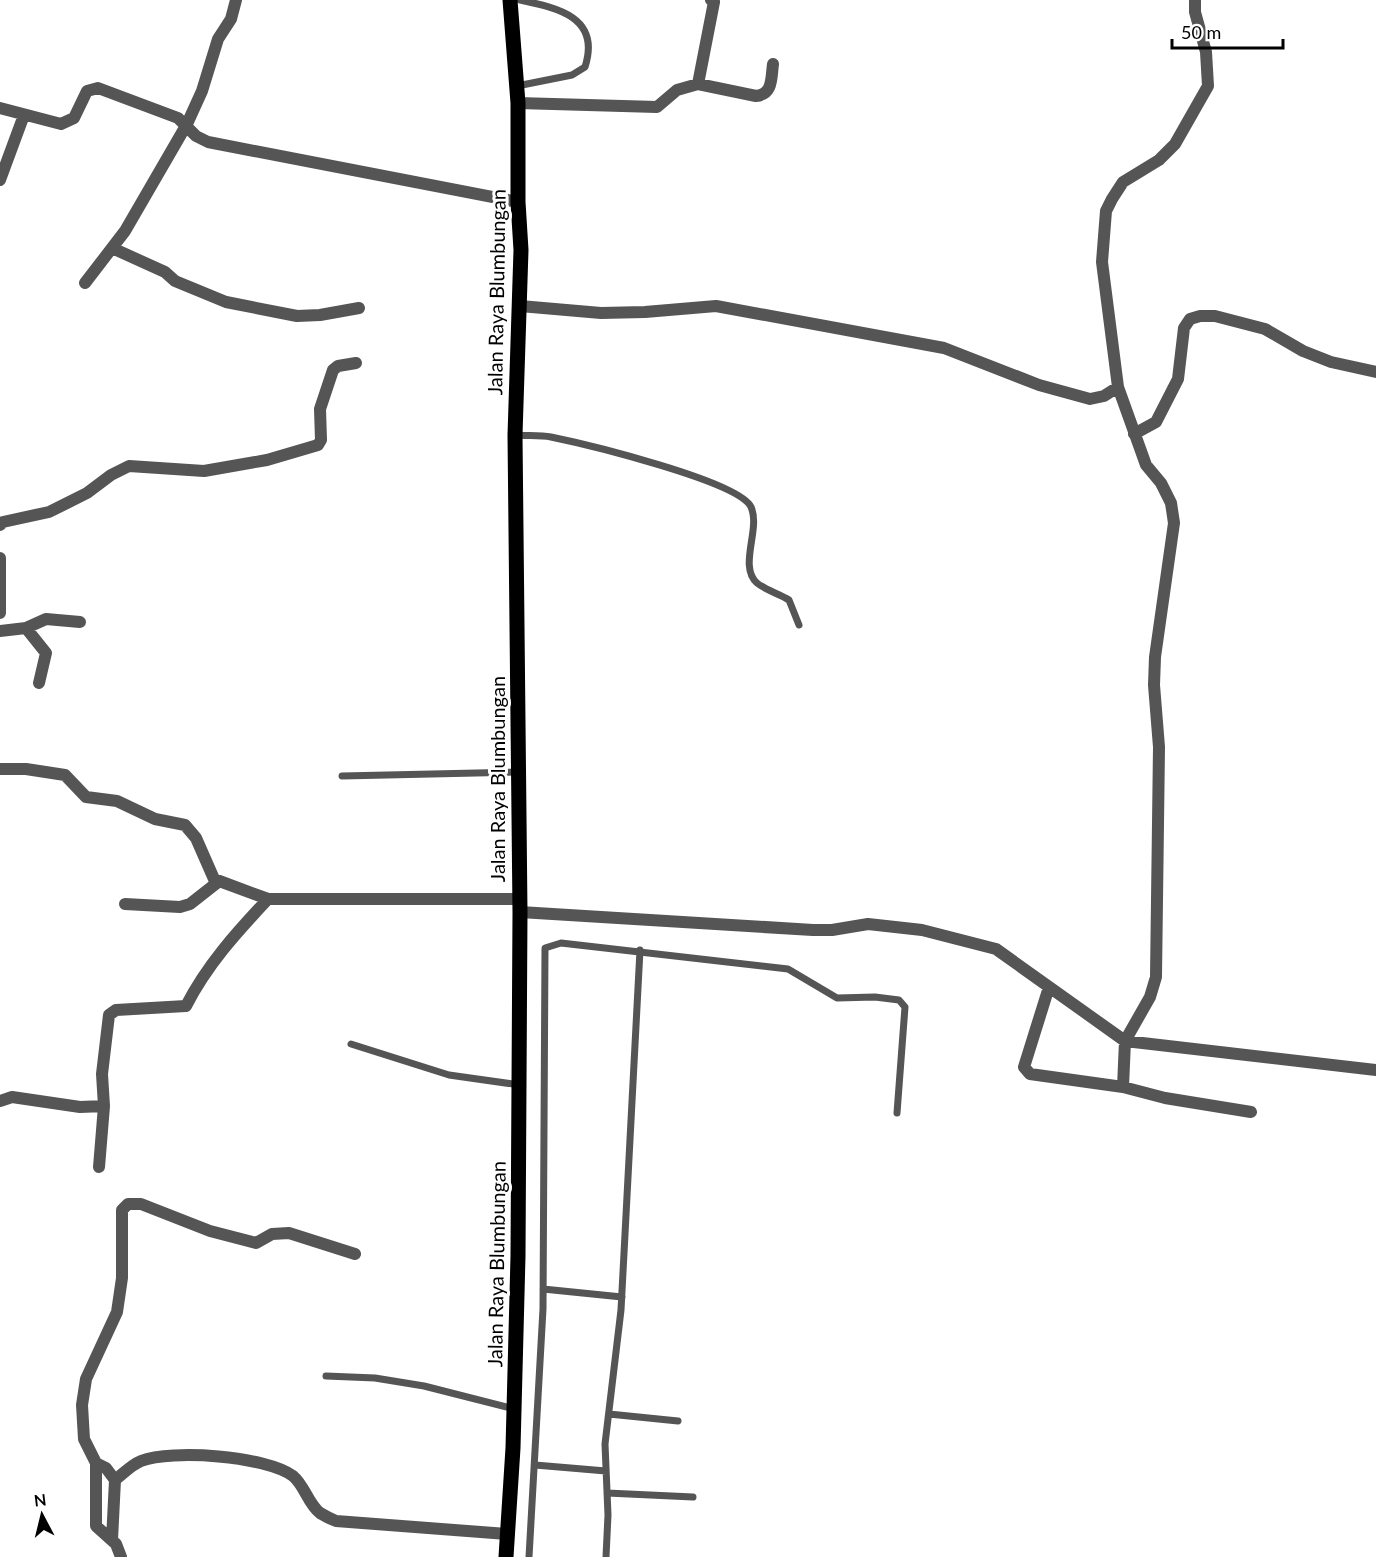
<svg xmlns="http://www.w3.org/2000/svg" width="1376" height="1557" viewBox="0 0 1376 1557" font-family="Lato,sans-serif">
<rect width="100%" height="100%" fill="#fff"/>
<g fill="none" stroke-linecap="round" stroke-linejoin="round">
<path stroke="#555" stroke-width="7" d="M517,86L572,75L585,67C601,17 558,8 520,0
M515,435C527,436 540,435 551,437C585,444 739,481 751,507C761,529 738,566 757,583C765,590 780,594 789,600L799,625
M342,776L518,772
M351,1044L449,1075L520,1085
M543,1289L622,1297
M326,1376L375,1378L424,1386L514,1409
M609,1414L678,1421
M535,1465L606,1471
M607,1493L693,1497
M529,1557L543,1309L545,948L561,943L788,969L837,998L875,997L899,1000L905,1007L897,1113
M606,1557L608,1515L605,1444L621,1310L640,950"/>
<path stroke="#555" stroke-width="12" d="M1195,0V12L1206,52L1208,86L1175,144L1159,160L1123,182L1112,199L1106,211L1102,262L1118,387L1146,465L1161,483L1171,503L1174,523L1155,657L1154,685L1159,747L1156,977L1150,997L1125,1041L1123,1087L1165,1098L1251,1112
M698,84L756,96C773,94 771,79 773,64
M518,103L657,107L677,90L698,84L714,2L711,0
M0,108L61,124L74,118L87,91L98,88L178,118L196,136L208,142L518,202
M0,180L24,115
M112,248L165,272L175,281L226,302L297,316L320,315L359,308
M85,283L125,231L187,124L202,91L218,39L231,19L236,0
M520,306L601,313L645,312L716,306L944,348L1039,385L1090,399L1104,396L1118,387
M1134,434L1156,422L1178,379L1184,328L1190,319L1200,316H1215L1265,329L1303,351L1331,362L1376,372
M0,525L3,522L49,512L87,493L111,475L129,466L204,471L267,460L318,445L321,440L320,409L333,370L338,366L356,363
M0,558V613
M26,628L46,653L39,683
M0,631L26,628L46,619L80,622
M0,769H26L65,775L86,797L117,801L155,819L185,825L196,838L214,879L268,899H519
M125,904L180,907L190,904L218,882
M520,912L813,930H832L868,924L922,930L996,949L1125,1041L1376,1070
M1049,987L1024,1067L1030,1074L1123,1087
M0,1101L12,1097L80,1107L104,1106
M99,1167L104,1106L102,1074L109,1015L116,1010L186,1006C207,965 236,933 268,899
M96,1463L106,1468L115,1480C123,1474 131,1465 141,1461C172,1449 266,1456 293,1476C305,1486 308,1504 320,1513C325,1516 331,1519 336,1521L507,1534
M112,1540L115,1480
M121,1557L116,1544L96,1526V1463L84,1439L82,1405L86,1379L117,1312L122,1278V1210L128,1204H141L210,1231L256,1243L272,1234L289,1233L355,1254"/>
<path stroke="#000" stroke-width="15" d="M506,1557L513,1448L518,1256L520,912L515,435L521,250L518,202V103L510,0"/>
</g>
<g text-anchor="middle" dominant-baseline="central" stroke-width="6" stroke-linejoin="round" paint-order="stroke">
<g font-size="20" fill="#000" stroke="#fff">
<text transform="translate(496 292) rotate(-89)">Jalan Raya Blumbungan</text>
<text transform="translate(497 779) rotate(-90)">Jalan Raya Blumbungan</text>
<text transform="translate(496 1264) rotate(-89)">Jalan Raya Blumbungan</text>
</g>
</g>
<g transform="translate(42 1515) rotate(353)" stroke="#ffffff" stroke-width="4.5" paint-order="stroke">
<path d="M0-4.5L10 22L0 15L-10 22Z" fill="#000000"/>
<text y="-9" font-size="16" font-weight="bold" text-anchor="middle" fill="#000000">N</text>
</g>
<path d="M1172 39v9h111v-9" fill="none" stroke="#000000" stroke-width="3"/>
<text x="1181" y="39" font-size="18" fill="#000000" stroke="#ffffff" stroke-width="4.5" paint-order="stroke">50 m</text>
</svg>
